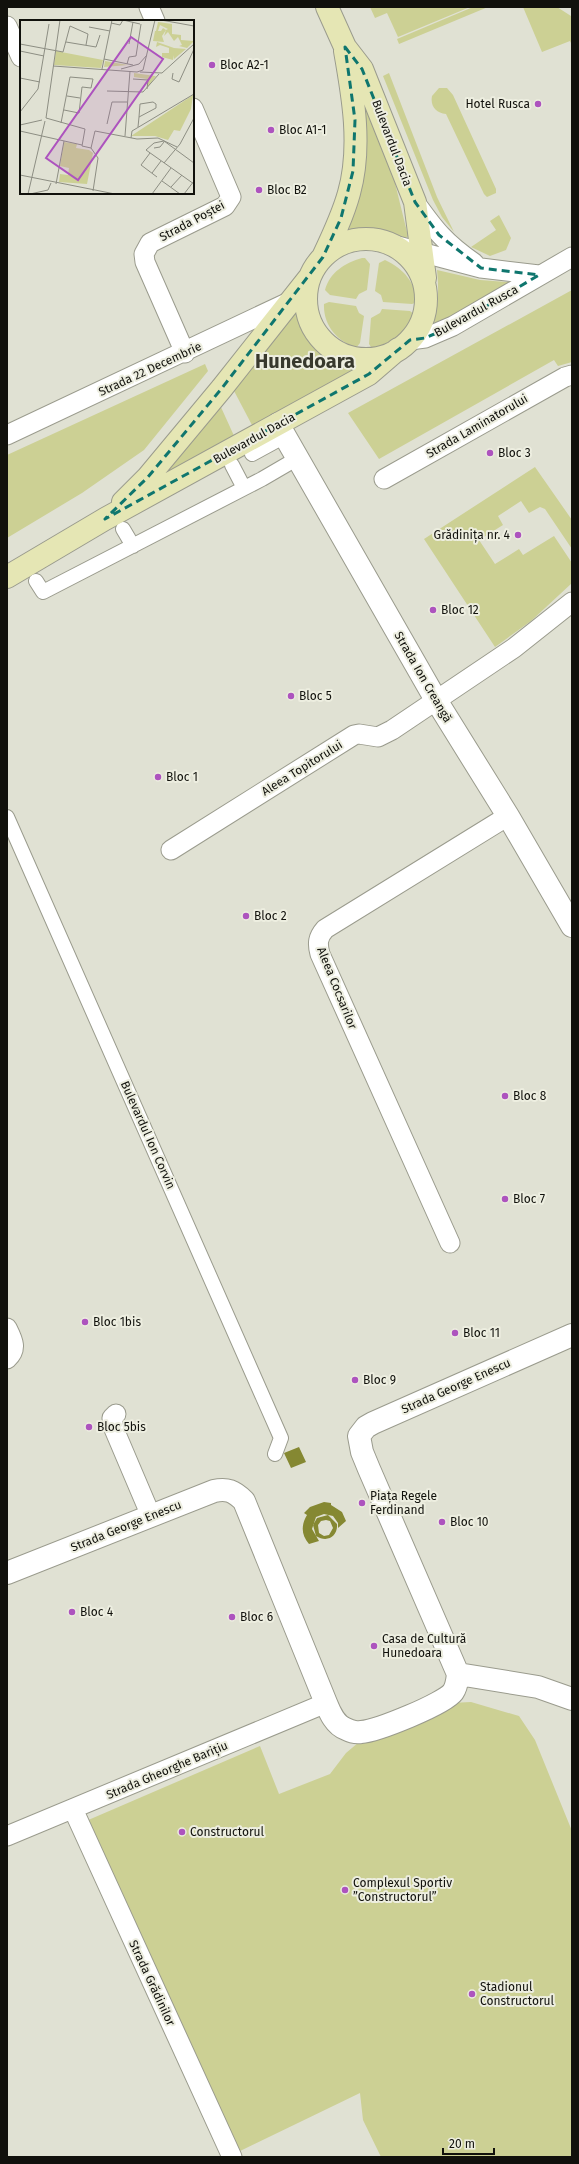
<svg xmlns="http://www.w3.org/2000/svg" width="579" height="2164" viewBox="0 0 579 2164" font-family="'Fira Sans',sans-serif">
<rect width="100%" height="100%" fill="#e0e1d3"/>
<path fill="#ccd094" d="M370,7H470L398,37L387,13L375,18Z
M473,7H488L399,44L397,39Z
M523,7H557L571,16L572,45L570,41L542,52Z
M389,73L437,197L454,232L442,217L433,200L383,76Z
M439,88H447L453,95L496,189V193L487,197L484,194L446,114C436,113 430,106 432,96Z
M365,102L395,183L408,236L406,238C386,230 369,228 349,232L347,230L362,103Z
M499,215L511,238L506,250L490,256L471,247L496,230L490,221Z
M362,258H365L370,264L367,290L359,294L356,299L330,295L325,290C330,272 345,263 362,258Z
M385,260C404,269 415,282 417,302L412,304L383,302L381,295L375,291L379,263Z
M437,270L480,280L518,283L430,328C439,310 439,289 437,270Z
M572,290V362L558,366L554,360L379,459L348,413Z
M304,296C305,336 320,360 361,368L253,427L233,389Z
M329,302L356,306L359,313L364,316L360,343L356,348C337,341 323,325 324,304Z
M382,309L410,311L415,315C410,335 393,348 373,350L369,344L371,318L380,313Z
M205,364L208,371L144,450L82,493L7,538V455Z
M220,405L235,438L157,482Z
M535,467L572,520V549L545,509L540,507L529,513L521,501L498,516L503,525L479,540L495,564L519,549L523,555L554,536L572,563V583L531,621L495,647L424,539Z
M471,1702L519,1716L535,1740L572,1831V2157H381L363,2120L360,2093L238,2152L86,1821L260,1746L279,1794L330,1774L346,1753L365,1737L451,1703Z"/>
<path fill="#858832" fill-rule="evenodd" d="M299,1447L306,1462L291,1468L284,1453Z
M324,1502L331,1503V1505L342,1512L346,1521L338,1528V1523L333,1516L324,1514L316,1517L312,1529L319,1541L309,1544C301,1535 301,1525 307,1515L304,1513L310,1507Z
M328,1515L337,1524C338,1537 327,1543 316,1536L313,1525L317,1518ZM326,1520L330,1521L333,1528L329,1535L324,1536L319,1533L318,1525L321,1521Z"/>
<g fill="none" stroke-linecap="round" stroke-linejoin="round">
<defs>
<path id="pedestrian" d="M252,454L285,436
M232,465L244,488
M123,529L133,546
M36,581L43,592L262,479L298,458
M7,817L281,1438L275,1454"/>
<path id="minor" d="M149,7L155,21
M7,26L21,57
M415,202C435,230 445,243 474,263
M390,244L481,268L539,275
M410,340L425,338L453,326L572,257
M185,353L145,262L144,254L150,243L225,206L231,197L193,108
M7,435L291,301
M384,479L565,377L572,375
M171,850L354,735L359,734L378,737L392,730L514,648L572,602
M450,1243L320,954C317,943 318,937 325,929L508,816
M7,1328C13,1340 18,1349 7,1359
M116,1414L112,1418L114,1429L151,1516
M73,1809L232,2157
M7,1836L326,1703"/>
<path id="tertiary" d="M278,424L436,700L508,816L572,926
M7,1573L214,1491C227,1488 234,1491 244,1501L326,1703C330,1713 335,1725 346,1729C350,1731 357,1733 361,1732C377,1731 444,1704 453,1692C457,1686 457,1681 458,1674L369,1469L362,1452L359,1436L366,1427L373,1423L572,1335
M458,1674L538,1687L572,1699"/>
<path id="secondary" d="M327,7L345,47L362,69L415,202L425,278
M306 299a60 60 0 1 1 120 0a60 60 0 1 1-120 0Z
M323,257C333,236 343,215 349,193C362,147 353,96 345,51
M123,502L148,477L222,388L309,278
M7,577L105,519L369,374L398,349"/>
</defs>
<use href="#pedestrian" stroke="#9a9b8d" stroke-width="16"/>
<use href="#minor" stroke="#9a9b8d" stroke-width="21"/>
<use href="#tertiary" stroke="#9a9b8d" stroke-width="24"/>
<use href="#secondary" stroke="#9a9b8d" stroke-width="24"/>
<use href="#pedestrian" stroke="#fff" stroke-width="14"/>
<use href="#minor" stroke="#fff" stroke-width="19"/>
<use href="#tertiary" stroke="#fff" stroke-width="22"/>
<use href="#secondary" stroke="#e5e6b4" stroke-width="22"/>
</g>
<path fill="none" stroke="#0f766e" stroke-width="3" stroke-dasharray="8 5" stroke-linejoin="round" d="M345,47L362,69L415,202L439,235L481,268L539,275L453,326L425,338L410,340L369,374L105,519L148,477L222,388L323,257L341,218L353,171L355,120Z"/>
<g fill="#ad53be" stroke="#edeee0" stroke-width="1.5">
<circle cx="212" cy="65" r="4"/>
<circle cx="538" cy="104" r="4"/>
<circle cx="271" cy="130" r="4"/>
<circle cx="259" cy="190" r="4"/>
<circle cx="490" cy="453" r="4"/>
<circle cx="518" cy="535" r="4"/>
<circle cx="433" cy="610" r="4"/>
<circle cx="291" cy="696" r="4"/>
<circle cx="158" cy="777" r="4"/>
<circle cx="246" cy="916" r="4"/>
<circle cx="505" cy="1096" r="4"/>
<circle cx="505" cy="1199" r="4"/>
<circle cx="85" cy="1322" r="4"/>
<circle cx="455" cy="1333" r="4"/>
<circle cx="355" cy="1380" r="4"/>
<circle cx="89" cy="1427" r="4"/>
<circle cx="362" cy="1503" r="4"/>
<circle cx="442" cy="1522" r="4"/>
<circle cx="72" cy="1612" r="4"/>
<circle cx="232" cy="1617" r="4"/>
<circle cx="374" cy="1646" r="4"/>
<circle cx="182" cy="1832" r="4"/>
<circle cx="345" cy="1890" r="4"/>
<circle cx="472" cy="1994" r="4"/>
</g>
<g text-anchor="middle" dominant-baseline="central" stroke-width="4" stroke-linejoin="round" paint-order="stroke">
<g font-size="12" fill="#11110c" stroke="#edeee0" text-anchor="start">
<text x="220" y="65">Bloc A2-1</text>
<text x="530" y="104" text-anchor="end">Hotel Rusca</text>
<text x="279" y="130">Bloc A1-1</text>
<text x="267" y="190">Bloc B2</text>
<text x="498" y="453">Bloc 3</text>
<text x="510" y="535" text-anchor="end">Grădinița nr. 4</text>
<text x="441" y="610">Bloc 12</text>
<text x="299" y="696">Bloc 5</text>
<text x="166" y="777">Bloc 1</text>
<text x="254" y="916">Bloc 2</text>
<text x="513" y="1096">Bloc 8</text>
<text x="513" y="1199">Bloc 7</text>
<text x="93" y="1322">Bloc 1bis</text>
<text x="463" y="1333">Bloc 11</text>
<text x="363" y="1380">Bloc 9</text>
<text x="97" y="1427">Bloc 5bis</text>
<text x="370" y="1496">Piața Regele<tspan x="370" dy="14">Ferdinand</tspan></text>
<text x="450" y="1522">Bloc 10</text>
<text x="80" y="1612">Bloc 4</text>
<text x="240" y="1617">Bloc 6</text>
<text x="382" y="1639">Casa de Cultură<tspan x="382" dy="14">Hunedoara</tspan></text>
<text x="190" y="1832">Constructorul</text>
<text x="353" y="1883">Complexul Sportiv<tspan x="353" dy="14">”Constructorul”</tspan></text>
<text x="480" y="1987">Stadionul<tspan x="480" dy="14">Constructorul</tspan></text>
</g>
<g font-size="12" fill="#11110c" stroke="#edeee0">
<text transform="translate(392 143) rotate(69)">Bulevardul Dacia</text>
<text transform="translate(192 221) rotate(-28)">Strada Poștei</text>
<text transform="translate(476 311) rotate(-29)">Bulevardul Rusca</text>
<text transform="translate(150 369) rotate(-25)">Strada 22 Decembrie</text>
<text transform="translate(477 426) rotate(-30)">Strada Laminatorului</text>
<text transform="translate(254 438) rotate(-29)">Bulevardul Dacia</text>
<text transform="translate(423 677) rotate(60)">Strada Ion Creangă</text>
<text transform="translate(302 768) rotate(-32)">Aleea Topitorului</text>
<text transform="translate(337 988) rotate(68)">Aleea Cocsarilor</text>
<text transform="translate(148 1135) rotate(66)">Bulevardul Ion Corvin</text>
<text transform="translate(456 1386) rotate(-24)">Strada George Enescu</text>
<text transform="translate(126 1526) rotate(-22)">Strada George Enescu</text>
<text transform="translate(167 1770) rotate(-23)">Strada Gheorghe Barițiu</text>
<text transform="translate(152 1983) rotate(65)">Strada Grădinilor</text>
</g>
<g font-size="20" font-weight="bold" fill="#38392d" stroke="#edeee0">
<text x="305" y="361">Hunedoara</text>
</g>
</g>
<g transform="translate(20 20)">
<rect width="174" height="174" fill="#e0e1d3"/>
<path d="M138,2L152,4V14L161,15V20L174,21L167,28L159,26L162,25L158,17L154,21L148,12L144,16L146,10L142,16L144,22L133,21L135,11H141L143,8L146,10L148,9L140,5L138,11H136ZM137,22L154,28L166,29L154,39V35L153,40L142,37V33H149V28L140,25L136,27ZM36,31L83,40L81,48L34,45ZM85,41L108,45L84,47ZM114,53L135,56H136L128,67L127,59L114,57ZM173,75L171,89L160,111L154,110L148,120L135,116H111ZM44,122L57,124L56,128L69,130L73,133L67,164L39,162L40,154L48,155L49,148L40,146Z" fill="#ccd094"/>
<path fill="none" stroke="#8d8e83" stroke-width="1" d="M141,0L174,6M91,3L100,5L103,0L120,4M69,7L90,11M46,22L76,27L80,15M0,24L43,32L50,6L68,14L66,25M109,24L113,2M0,31L24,36M84,39L113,45M107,44L109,37L116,36L121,4M33,46L117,52L123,50M82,49L92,0M101,49L119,44L127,35M123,50L135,0M120,52L142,53L174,24M153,53L152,59L159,62L174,29M0,58L20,62M113,59L128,60L127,69M87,71L123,72L139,54M47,76L60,78M0,92L18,69L29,4M26,98L65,109L62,126L71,128M26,98L40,0M41,103L50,57L73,59L71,68L62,67L59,93L44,90M87,104L92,82H107M0,105L22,100M118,107L119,97L136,88V84L133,82L120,84L119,97M0,111L62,125M105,116L110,51M111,118L112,111L174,74M144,121L134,123L126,130L174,164M144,121L174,143M71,128L75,111L117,119L138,118L157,127M71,128L78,138L73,171M134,128L140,127L144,122M130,133L121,145L137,157M144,143L160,124L174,98M132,153L141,141M0,155L95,174M142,161L160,174M36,164L44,121M151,167L162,155M8,174L25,101M10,174L28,170L31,163M132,174L151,148M164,174L174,161"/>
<path fill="#ad53be" fill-opacity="0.15" stroke="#ad53be" stroke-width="2" d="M111,17L143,39L58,160L26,138Z"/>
<rect width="174" height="174" fill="none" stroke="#11110c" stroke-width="2"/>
</g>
<rect width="579" height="2164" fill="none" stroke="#11110c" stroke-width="16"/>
<path d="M443 2148v6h51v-6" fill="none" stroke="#11110c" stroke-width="2"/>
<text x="449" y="2148" font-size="12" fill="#11110c" stroke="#edeee0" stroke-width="3" paint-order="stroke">20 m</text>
</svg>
